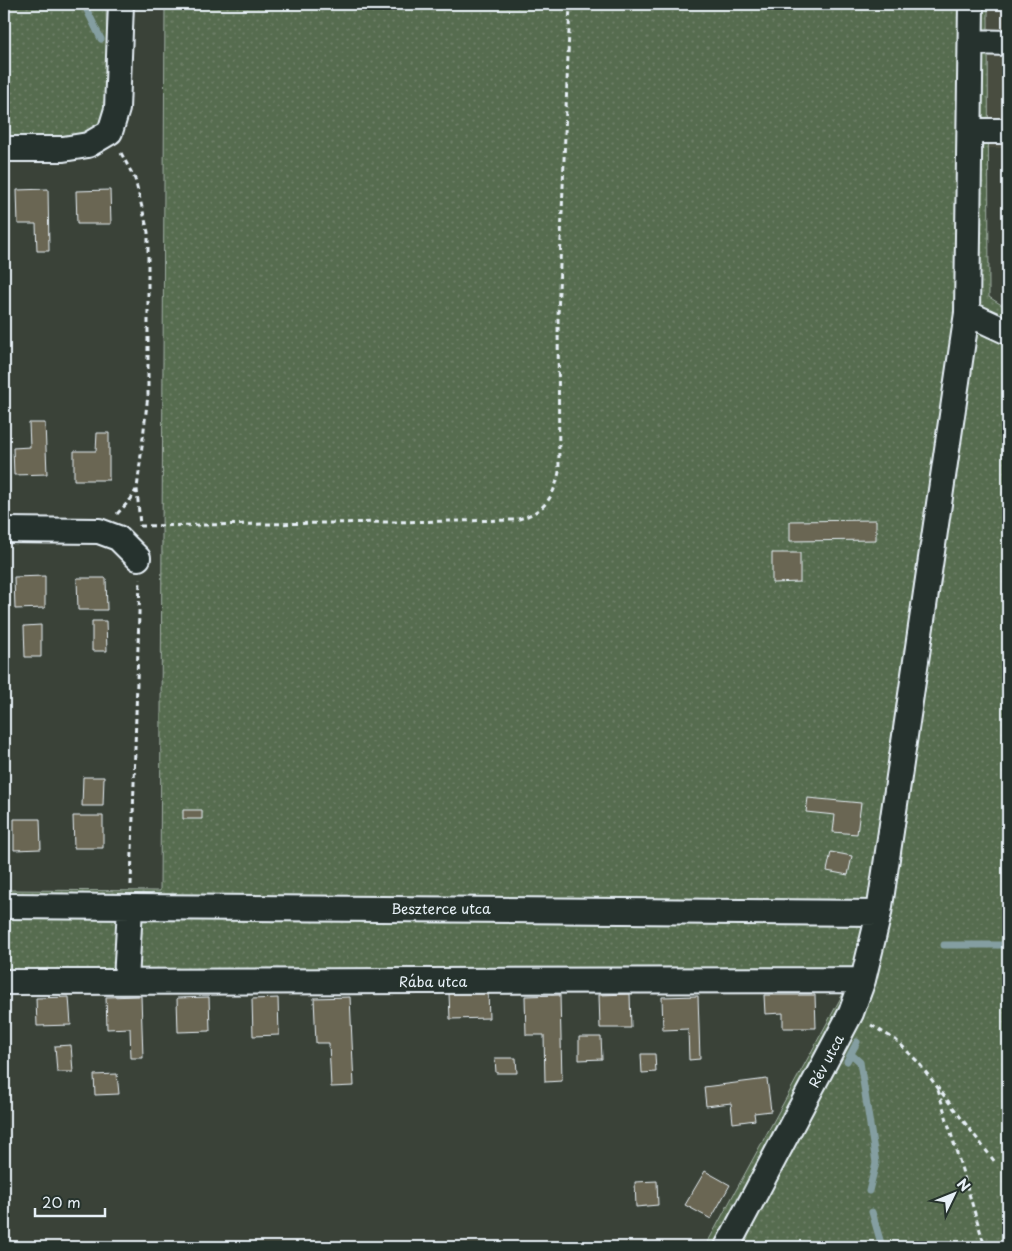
<svg xmlns="http://www.w3.org/2000/svg" width="1012" height="1251" viewBox="0 0 1012 1251" font-family="'Playpen Sans',sans-serif">
<defs>
<pattern id="grass-dots" width="8" height="8" patternUnits="userSpaceOnUse" patternTransform="scale(1.25)"><rect width="8" height="8" fill="#576c50"/><path d="M2 2h.1M6 6h.1" fill="none" stroke="#6f816a" stroke-width="1.8" stroke-linecap="round"/></pattern>
</defs>
<rect width="100%" height="100%" fill="#3a4238"/>
<filter id="ink" filterUnits="userSpaceOnUse"><feTurbulence type="fractalNoise" baseFrequency=".02" numOctaves="2"/><feDisplacementMap in="SourceGraphic" scale="10" xChannelSelector="R" yChannelSelector="G"/><feConvolveMatrix kernelMatrix="1 2 1 2 8 2 1 2 1" color-interpolation-filters="sRGB"/></filter>
<g filter="url(#ink)">
<path fill="#484d40" d="M988,4H1008V148H989Z"/>
<path fill="url(#grass-dots)" stroke="#a0aea4" d="M4,4H106L108,110L101,127L87,137L4,142Z
M165,4H988L989,297L1008,309V1247H705L845,990L4,993V890L160,891Z"/>
<g fill="none" stroke-linecap="round" stroke-linejoin="round">
<path stroke="#849ea1" stroke-width="7" d="M84,4L101,39
M944,945H1008
M851,1054L860,1062L876,1163L869,1191
M847,1061L857,1042
M872,1212L882,1247"/>
</g>
<path fill="#6a6653" stroke="#e8f1f8" d="M48,189L49,251H37L36,224H18L17,190Z
M110,190L111,224H77L76,191Z
M29,423H45L47,474L14,475L13,448L30,447Z
M97,433H109V480H74V451H96Z
M876,520V540L790,541V521Z
M772,553H800V582L772,583Z
M45,576V608L15,609L14,577Z
M77,578H106L107,610H78Z
M92,621H106L107,651H92Z
M41,625V657H25L24,626Z
M83,777H104L103,806H82Z
M808,798L861,803L857,834L833,832L835,815L806,812Z
M183,810H202V819H183Z
M73,816H103V848H74Z
M14,819H40L41,849L14,850Z
M831,852L852,856L848,875L827,871Z
M488,992L489,1018L450,1019L449,993Z
M630,994L631,1028H600L599,995Z
M560,995L562,1081L545,1082L544,1035H526L525,996Z
M764,995H815L816,1028H783V1013L765,1014Z
M141,996L143,1058H131L130,1028L107,1029L106,997Z
M698,996L700,1059L689,1060L688,1029L663,1030L662,997Z
M69,997L71,1025L37,1026L36,998Z
M209,997L210,1031L178,1032L177,998Z
M350,997L354,1086L331,1087L329,1043H316L314,998Z
M278,998L279,1035L253,1036L252,999Z
M579,1037H601L602,1059L579,1060Z
M71,1045L73,1072H57L55,1046Z
M641,1054H655L656,1072L642,1073Z
M495,1058H516L517,1073H496Z
M117,1074L119,1094L95,1095L94,1075Z
M767,1079L771,1111L754,1113L755,1120L733,1123L731,1103L706,1106L704,1087Z
M705,1171L730,1185L711,1219L685,1205Z
M657,1181L658,1205L636,1207L635,1182Z"/>
<g fill="none" stroke-linecap="round" stroke-linejoin="round">
<defs>
<path id="minor" d="M971,42L1008,43
M970,131H1008
M4,149H63L88,145L110,132L117,109L121,4
M967,313L1008,332
M4,530L99,531L118,538L138,558
M4,906L879,913
M126,981L130,907
M4,982L863,980
M727,1247L851,1013L863,980L879,913L967,313L971,4"/>
</defs>
<use href="#minor" stroke="#e8f1f8" stroke-width="28"/>
<path stroke="#e8f1f8" stroke-width="3" stroke-dasharray="5 4" stroke-linecap="butt" d="M121,153L135,179L148,232V395L137,489L140,526
M117,514L131,499L136,490
M140,526L515,520C543,513 553,500 559,472L558,317L570,4
M131,885L140,579
M871,1025L896,1040L918,1062L995,1162
M938,1090L985,1247"/>
<use href="#minor" stroke="#26332d" stroke-width="24"/>
</g>
</g>
<g text-anchor="middle" dominant-baseline="central" stroke-width="4.5" stroke-linejoin="round" paint-order="stroke">
<g font-size="14" fill="#e8f1f8" stroke="#26332d">
<text x="441" y="908">Beszterce utca</text>
<text x="433" y="981">Rába utca</text>
<text transform="translate(826 1061) rotate(-62)">Rév utca</text>
</g>
</g>
<rect width="1012" height="1251" fill="none" stroke="#26332d" stroke-width="20"/>
<rect x="10" y="10" width="992" height="1231" fill="none" stroke="#e8f1f8" stroke-width="2" filter="url(#ink)"/>
<g transform="translate(954 1194) rotate(47)" stroke="#26332d" stroke-width="4" paint-order="stroke">
<path d="M0-4L9 19L0 12L-9 19Z" fill="#e8f1f8"/>
<text y="-8" font-size="14" font-weight="bold" text-anchor="middle" fill="#e8f1f8">N</text>
</g>
<path d="M35 1208v8h70v-8" fill="none" stroke="#e8f1f8" stroke-width="2.5"/>
<text x="42" y="1208" font-size="15" fill="#e8f1f8" stroke="#26332d" stroke-width="4" paint-order="stroke">20 m</text>
</svg>
